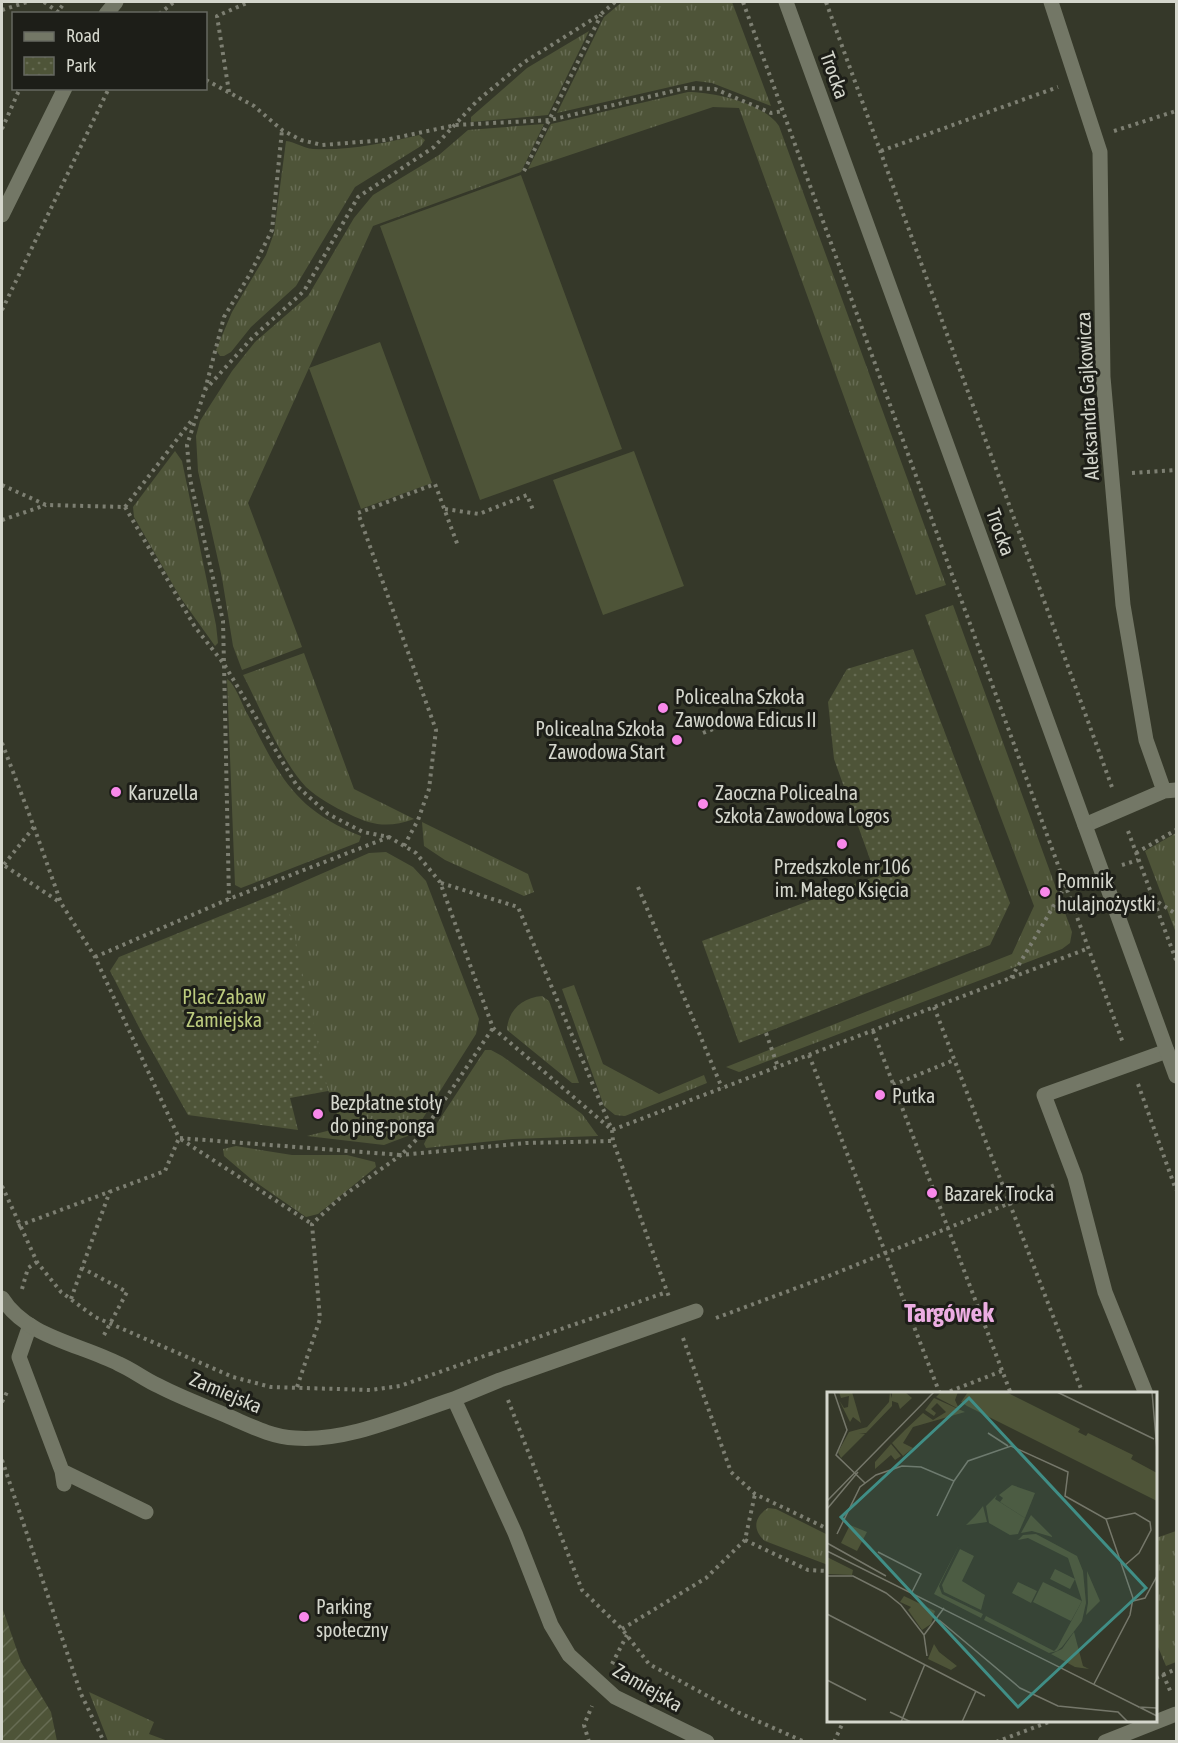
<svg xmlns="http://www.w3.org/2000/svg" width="1178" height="1743" viewBox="0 0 1178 1743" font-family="'Asap Condensed',sans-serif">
<defs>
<pattern id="grass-tufts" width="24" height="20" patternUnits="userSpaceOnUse" patternTransform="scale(1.5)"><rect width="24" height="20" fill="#4e5438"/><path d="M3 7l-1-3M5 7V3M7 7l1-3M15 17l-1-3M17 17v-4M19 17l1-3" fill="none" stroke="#676c54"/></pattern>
<pattern id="park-dots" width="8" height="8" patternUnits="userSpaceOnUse" patternTransform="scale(1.5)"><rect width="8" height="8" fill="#4e5438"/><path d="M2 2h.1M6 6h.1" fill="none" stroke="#676c54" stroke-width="1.8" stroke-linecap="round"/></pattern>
<pattern id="garden-furrows" width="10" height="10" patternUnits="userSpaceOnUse" patternTransform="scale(1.5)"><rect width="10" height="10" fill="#4e5438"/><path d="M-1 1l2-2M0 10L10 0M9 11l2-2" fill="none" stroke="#676c54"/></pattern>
</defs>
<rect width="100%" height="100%" fill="#353829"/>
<path fill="url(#grass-tufts)" d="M622,2H732L771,106L712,83L696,81L557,113L604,17Z
M589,31L548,115L471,122V117L527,68Z
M688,92C713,92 764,103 779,126L946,585L916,595L739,108L713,107L528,169L551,124Z
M544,124L521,172L373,226L248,503L302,647L242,670L233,646L222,578L198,471L196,436L200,421L232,371L255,342L308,296L354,218L373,195L439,155L468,130Z
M419,135L425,140L421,146L355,187L296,286L251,327L231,352L224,356H220L216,350L232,312L266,255L274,233L286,141C295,142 303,148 313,149C348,151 385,143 419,135Z
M175,451L182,461L216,625L218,643L215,646L180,597L134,517L133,507Z
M953,605L1072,932L1070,943L1062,949L739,1072L726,1067L1012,954L1034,906L925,615Z
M304,653L354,789L414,819C389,828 373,826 349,814C334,807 318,798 306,787C281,761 260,707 243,675Z
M227,679C236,685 242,705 248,715C280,776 293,809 361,836L359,842L241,888L235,885Z
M422,822L528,874L534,892L524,896L445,860L424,846Z
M1176,833V933L1145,851Z
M386,852L413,867L426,881L479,1019L476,1034L413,1134L384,1145L307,1136L339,1128L334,1096L328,1091L275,894L369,853Z
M574,985L603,1064L659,1094L704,1075L707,1083L625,1116L615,1115L604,1106L562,989Z
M542,996L549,1001L579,1083H572L507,1030C508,1010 522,998 542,996Z
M485,1050H491L502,1056L582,1114L598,1136L513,1139L426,1148L424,1144L426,1140Z
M236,1146L292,1155H347L375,1162L376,1167L318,1214L306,1217L251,1179L224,1156L223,1149Z
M768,1508L776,1509L828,1535V1565L765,1541C752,1530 754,1517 768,1508Z
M1176,1531V1662L1166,1666L1156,1642V1538Z
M89,1692L154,1722L149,1734L168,1741H108Z"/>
<path fill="url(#park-dots)" d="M913,649L1010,903L990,945L739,1043L702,941L876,876L834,759L828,702L847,669Z
M275,894L287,901L328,1091L290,1098L298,1130L188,1115L144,1037L110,971L119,957Z"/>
<path fill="url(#garden-furrows)" d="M2,1607L21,1662L51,1712L57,1741H2Z"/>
<path fill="#4e5438" d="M521,175L622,449L480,500L380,226Z
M380,342L432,483L361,509L309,368Z
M634,451L684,586L603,615L553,480Z"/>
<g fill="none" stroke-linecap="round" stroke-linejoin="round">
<path stroke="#7d7f72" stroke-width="4" stroke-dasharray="3 4.5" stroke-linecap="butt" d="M44,2L61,14
M615,2L601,14L523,63L477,101L434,147L358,197L304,291L253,337L205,390L187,445L190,479L223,621L224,664L297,786L328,814L363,832L389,837L416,853L440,882L493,1028L612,1130L1089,948
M743,2L1123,1043
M826,2L1113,790
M2,10L27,2
M56,14L65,2
M159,14L174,2
M206,80L254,106L282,130L301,140L322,145L385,140L456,125L550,120L686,88L715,89L771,113L784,111
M229,92L217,16L249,2
M2,129L20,88
M1114,131L1176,111
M881,151L1058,87
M524,171L601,15
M2,310L109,88
M205,390L224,317L250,274L272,230L282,130
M1132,473L1176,470
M2,485L46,505L125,507
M125,507L195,627L224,664L229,899
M125,507L192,420
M445,509L479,514L527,495L533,510
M2,520L46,505
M703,733L721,726
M2,743L34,827L2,867
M34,827L61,903L95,957L179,1138L401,1155L421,1135L493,1028
M1128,831L1176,960
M404,846L418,820L429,789L436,730L358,513L435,484L458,546
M1136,853L1176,830
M1122,865L1138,860
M5,866L61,903
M441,883L518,907L612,1130L613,1141L669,1297
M638,887L722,1088
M1152,898L1176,914
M95,957L229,899L389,837
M1011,978L1066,885L1081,879
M934,1007L1083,1394
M873,1031L1011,1394
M766,1033L778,1067
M809,1055L940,1394
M1138,1084L1176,1190
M893,1085L954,1060
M2,1186L37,1262L61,1292L95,1317L233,1377L271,1387L370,1390L400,1386L490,1354L492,1359
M18,1226L165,1171L179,1138L312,1224
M22,1289L28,1268L37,1262
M71,1299L82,1268
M716,1318L826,1277L1055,1185
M104,1335L127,1292L82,1268L110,1191
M683,1338L731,1472L755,1494L828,1529
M490,1354L667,1292
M297,1387L320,1319L312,1224L340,1198L401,1155L526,1143L613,1141
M943,1394L1002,1371
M508,1400L582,1590L622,1629L649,1664L735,1711L805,1742
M2,1402L7,1392
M2,1460L81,1694L104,1742
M745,1540L808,1570L828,1571
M622,1629L706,1578L745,1540L755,1494
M612,1664L627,1635
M1163,1674L1171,1693
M1156,1678L1176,1669
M520,1742H522
M589,1742L584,1725L592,1706
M834,1742L844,1720
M996,1742L1054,1720"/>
<path stroke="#737766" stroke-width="15" d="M30,1325L19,1357L62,1471L64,1484
M1146,1394L1105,1292L1075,1177L1044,1095L1167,1051
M62,1471L146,1512"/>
<path stroke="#737766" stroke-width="15" d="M1051,2L1100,152L1103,377L1123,605L1146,740L1164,791
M106,14L116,2
M2,215L65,88
M1085,825L1164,791L1176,790
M2,1298C26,1337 80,1344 119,1364C133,1370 145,1380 159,1386C182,1398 207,1407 230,1417C251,1426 272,1437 295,1438C348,1442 405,1415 454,1399L515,1533L551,1625L569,1655L615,1697L707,1742
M454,1399L500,1380L696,1311
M1105,1742L1176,1714"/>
<path stroke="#737766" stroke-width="15" d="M786,2L1176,1076"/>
</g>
<g fill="#f888ea" stroke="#1d1e18" stroke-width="2">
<circle cx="663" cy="708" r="6"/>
<circle cx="677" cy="740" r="6"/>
<circle cx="116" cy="792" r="6"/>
<circle cx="703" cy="804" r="6"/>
<circle cx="842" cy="844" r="6"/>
<circle cx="1045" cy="892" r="6"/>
<circle cx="880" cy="1095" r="6"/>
<circle cx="318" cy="1114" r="6"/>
<circle cx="932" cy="1193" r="6"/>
<circle cx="304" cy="1617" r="6"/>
</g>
<g text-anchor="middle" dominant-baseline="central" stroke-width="6" stroke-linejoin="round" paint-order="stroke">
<g font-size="20" fill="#d4d6cc" stroke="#1d1e18">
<text transform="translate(835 75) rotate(70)">Trocka</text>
<text transform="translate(1087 396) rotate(-93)">Aleksandra Gajkowicza</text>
<text transform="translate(1001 532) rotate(70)">Trocka</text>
<text transform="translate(226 1392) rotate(23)">Zamiejska</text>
<text transform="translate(648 1687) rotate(30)">Zamiejska</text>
</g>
<g font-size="20" fill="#d4d6cc" stroke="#1d1e18" text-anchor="start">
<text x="675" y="696">Policealna Szkoła<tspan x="675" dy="23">Zawodowa Edicus II</tspan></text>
<text x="665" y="728" text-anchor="end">Policealna Szkoła<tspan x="665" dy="23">Zawodowa Start</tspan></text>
<text x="128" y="792">Karuzella</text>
<text x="715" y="792">Zaoczna Policealna<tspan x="715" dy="23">Szkoła Zawodowa Logos</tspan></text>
<text x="842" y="866" text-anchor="middle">Przedszkole nr 106<tspan x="842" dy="23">im. Małego Księcia</tspan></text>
<text x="1057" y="880">Pomnik<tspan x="1057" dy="23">hulajnożystki</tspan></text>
<text x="892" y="1095">Putka</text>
<text x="330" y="1102">Bezpłatne stoły<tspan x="330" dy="23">do ping-ponga</tspan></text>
<text x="944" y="1193">Bazarek Trocka</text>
<text x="316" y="1606">Parking<tspan x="316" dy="23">społeczny</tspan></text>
</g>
<g font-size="20" fill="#bccb7e" stroke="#1d1e18">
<text x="224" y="996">Plac Zabaw<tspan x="224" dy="23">Zamiejska</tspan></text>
</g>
<g font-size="26" font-weight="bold" fill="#ecade2" stroke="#1d1e18">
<text x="949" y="1313">Targówek</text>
</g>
</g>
<g transform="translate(827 1392)">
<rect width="330" height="330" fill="#353829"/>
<path d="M12,0H25L34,31L26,25L23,30L12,8L17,16L21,15L22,4L14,6ZM63,0L65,6V14L39,41L32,42H38L14,66L11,60L22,40L40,35L62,10ZM65,0H78L85,6L73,17L71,11L65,9ZM114,0H131L128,8L132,17L109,5ZM107,6L138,20L86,35L76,51L86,56L76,64L65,51L78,38L96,21L106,28L119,20L110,11L104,17L109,21L107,24L98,18ZM64,52L74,64L68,68L64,63L48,77V70ZM170,103L168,107L198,126L191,142L183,143L162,131L159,114ZM156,114L160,130L139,133L148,124ZM204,123L225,144V145L205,139L194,141ZM23,133L40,140L30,159L14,151ZM209,142L250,164L256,179L259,211L255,229L235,255L230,259L222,261L157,228L159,224L227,259L230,256L255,209L241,166L201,146L191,148L196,143ZM132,153L112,194L115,202L156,222L154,226L107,202ZM0,165L26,178L25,183L0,182ZM260,179L273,209L259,223L261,211ZM77,204L108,219L104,232L95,238L81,218L84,215L73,210ZM247,240L256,274L262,277L248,275L224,262L235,257Z" fill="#4e5438"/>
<path d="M185,93L208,101L198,126L173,110L176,106L172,103ZM133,157L147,164L135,189L158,203L154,218L117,200L115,193ZM107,252L112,260L130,274L124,278L101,267Z" fill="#4e5438"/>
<path d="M141,0H179L253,37L251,40L259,44L261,41L306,63L304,67L330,81V109L140,14L134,10Z" fill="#4e5438"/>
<path d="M228,177L248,187L243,197L223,187ZM191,190L210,199L204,211L185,201ZM216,190L255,209L244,229L206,210Z" fill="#4e5438"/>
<path fill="none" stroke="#75776a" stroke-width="1.5" d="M7,0L20,38L9,63L38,91M230,0L327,47M325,0L330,58M161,41L181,54M0,109L107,0M0,117L31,80M110,124L127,89M279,127L308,121L323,130L324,138L312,161L297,174M10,142L33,95L49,83L75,74L94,75L127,89L141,69L184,54L241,80L238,104L279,127L306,206L303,223L267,292M0,151L59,184M0,159L330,324M51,160L94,182L85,200M0,184H26L59,201L74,213L97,243M306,209L318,206L330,184M0,222L158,304M112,228L193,296L231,314L291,320L301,330M100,264L97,243L117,216M0,288L39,308M311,315L330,316M63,320L84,330M74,330L98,272M135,330L149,299"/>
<path fill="#408e86" fill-opacity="0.15" stroke="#408e86" stroke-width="3" d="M142,6L319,196L191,315L14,125Z"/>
<rect width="330" height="330" fill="none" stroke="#d4d6cc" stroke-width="3"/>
</g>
<rect width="1178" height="1743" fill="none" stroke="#d4d6cc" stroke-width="6"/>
<rect x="12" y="12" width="195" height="78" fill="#1d1e18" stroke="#666860" stroke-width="1.5"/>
<rect x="24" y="32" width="30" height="9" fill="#737766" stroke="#666860" stroke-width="1.5"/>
<text x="66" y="42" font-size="18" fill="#d4d6cc">Road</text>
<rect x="24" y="57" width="30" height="18" fill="url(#park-dots)" stroke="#666860" stroke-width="1.5"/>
<text x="66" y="72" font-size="18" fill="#d4d6cc">Park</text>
</svg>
